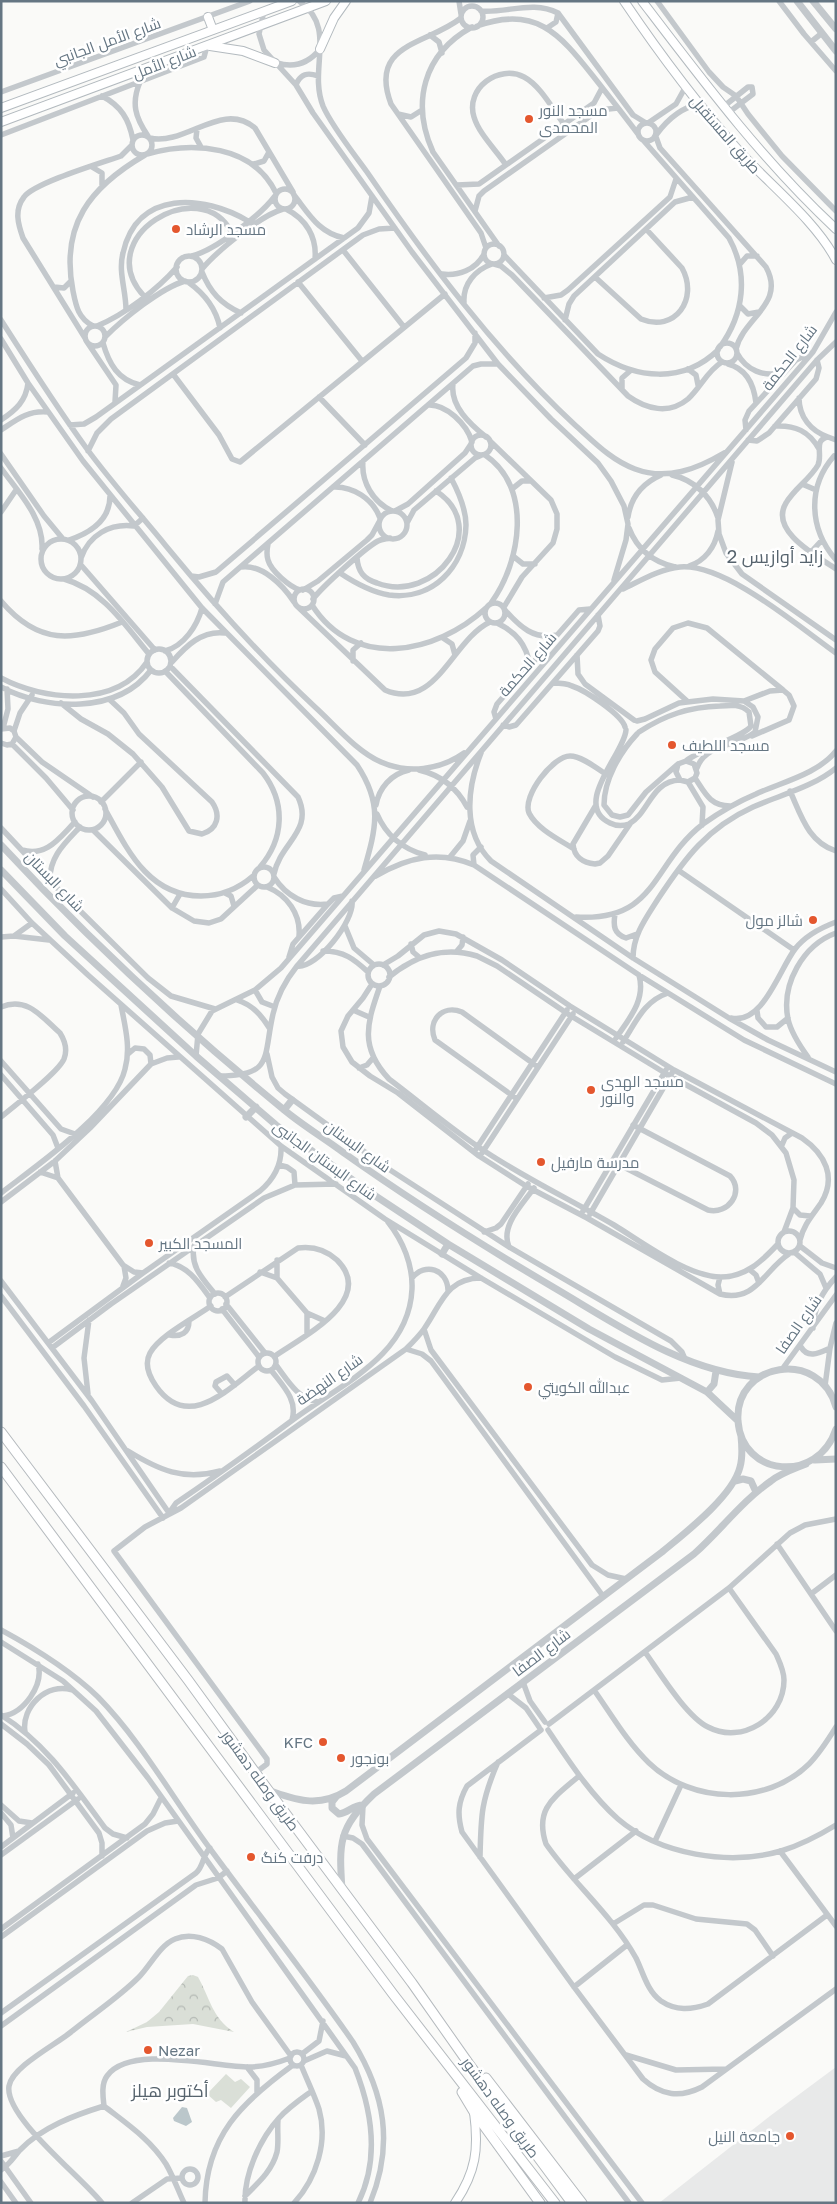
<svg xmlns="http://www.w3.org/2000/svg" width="837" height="2204" viewBox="0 0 837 2204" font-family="'Golos Text',Cairo,sans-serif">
<defs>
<pattern id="park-crowns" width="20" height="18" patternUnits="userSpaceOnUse" patternTransform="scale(1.25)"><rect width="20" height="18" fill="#dadfd7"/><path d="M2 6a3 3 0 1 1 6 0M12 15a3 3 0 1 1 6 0" fill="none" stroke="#b4b9b4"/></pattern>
</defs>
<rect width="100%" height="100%" fill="#fafaf8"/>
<path fill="#e8e9e9" d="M836,2067V2203H659L770,2116Z"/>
<path fill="#dadfd7" d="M226,2074L235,2082L241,2079L250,2087L231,2108L221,2100L216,2102L207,2094Z"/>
<path fill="url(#park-crowns)" d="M193,1975L198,1977C210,1998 212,2018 234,2032L193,2024L147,2027L126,2032L147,2022L159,2012L188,1976Z"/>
<path fill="#bbc7cb" d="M182,2107L187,2108L192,2122L186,2126L174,2121L173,2118Z"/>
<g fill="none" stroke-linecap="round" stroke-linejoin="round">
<defs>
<path id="secondary" d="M624,1C659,53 698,105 740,152C770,185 816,221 836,260
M642,1C703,81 762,160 836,229
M208,17L213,30
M210,46L243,51L275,63
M320,49L334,18L346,1
M1,108L292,1
M1,122L326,1
M455,2203C476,2172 479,2149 474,2112"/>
<path id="primary" d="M1,1432L188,1680L265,1786L412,1983L469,2064L572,2203
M1,1467L393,1994L555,2203
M486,2078L582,2203
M462,2092L474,2112L540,2203"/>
</defs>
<use href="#secondary" stroke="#b3babf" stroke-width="10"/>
<use href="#primary" stroke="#b5babe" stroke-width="11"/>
<path stroke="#c3c8cc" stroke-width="5.5" d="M299,1C338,28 308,68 323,106C331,125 354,154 367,172C428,261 495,351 575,425C594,442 611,460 635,469C667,481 697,469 724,453
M459,1L461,14
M657,1L709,72L723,87L736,96L748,114L782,156L836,211
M779,1L804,34L836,71
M461 17a11 11 0 1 1 22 0a11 11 0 1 1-22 0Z
M264,11L259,34L264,50L296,85L313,113L412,252L498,364L551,419L598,463L611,481L624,506L628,524L626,540L614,580
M481,11C508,13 533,0 558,13L633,115L646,123
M461,18C427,45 368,43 391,104L481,233L486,248
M477,26C535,5 559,33 593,76C608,95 623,114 638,134
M472,27C423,54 411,103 433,152L499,246
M547,28L556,22L558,13
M430,35L439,42L442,53
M811,42L822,33
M277,63C294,68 309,63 320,49
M140,82C131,103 135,117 148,136
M296,85C300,74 307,72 318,76
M1,92L250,1
M102,96C121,106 129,119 133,140
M723,107L748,87H752L753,94L728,113
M398,114L411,117L422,110
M638 132a9 9 0 1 1 18 0a9 9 0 1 1-18 0Z
M648,123L676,104L686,86
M197,129L196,138L201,147
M132 145a10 10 0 1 1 20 0a10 10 0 1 1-20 0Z
M1,135L204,57L207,46
M656,135C667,120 682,107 700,104
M656,137L660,148L766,267C786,304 744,317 736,349
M150,138C186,146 222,100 255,128L293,192
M643,140L729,238C749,274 744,314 720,347
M147,154C193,141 253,145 276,193
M254,164L264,161L269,152
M506,165C496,150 479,134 474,117C465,88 499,64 524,77C541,86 553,110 564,124
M92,167L102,173V185
M457,185L479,184L594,103L602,88
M275 199a10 10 0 1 1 20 0a10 10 0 1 1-20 0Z
M294,195C309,214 319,233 344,238
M286,209C306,219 317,237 315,259
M475,211L479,196L484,191L599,110L618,108
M484 254a10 10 0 1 1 20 0a10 10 0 1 1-20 0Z
M343,250L404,327
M504,255L598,354C636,379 683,384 718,350
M192,256C215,250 260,216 275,196
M176 269a13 13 0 1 1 26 0a13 13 0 1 1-26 0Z
M494,264L501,266L512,275L628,396C646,409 669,415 688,399C701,387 707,371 722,362
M740,264L747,256H757
M202,269C217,251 260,216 283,209
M202,272C210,292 221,304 241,313
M442,274C458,276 476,270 484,254
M595,277L641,319C675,333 699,299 682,268L646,229
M188,282C205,294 216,308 220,328
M298,282L362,361
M54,287L64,288L71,281
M144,296C90,238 200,171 232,233
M544,298L561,295L568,290L670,197L676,179
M464,302C463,284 475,270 492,264
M740,306L748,314L759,312
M126,310C126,290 118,272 123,253C137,189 204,195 248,221
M1,320C29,364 57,408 87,449C112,483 140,514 166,546C212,602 261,657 315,707C335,725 356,751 381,762C408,774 440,770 464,753
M565,320L569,304L574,296L675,202L693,197
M93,326C78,318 76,306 73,291C60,225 90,187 145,155
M97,326C124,315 158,289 177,267
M85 336a10 10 0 1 1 20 0a10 10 0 1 1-20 0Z
M105,337C123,319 161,288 185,281
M85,338L23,238C18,224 14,210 24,197C34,183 101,163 121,156L132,145
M1,339L28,383L83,461L202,608L357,765C383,804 376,828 364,870
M87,342L116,385L115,402
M103,343C109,364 118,380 140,385
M717 353a10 10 0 1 1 20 0a10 10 0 1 1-20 0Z
M737,353C746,370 764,378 783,372
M728,364C747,369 754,385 756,403
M688,369L696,375L698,385
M173,374L219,435L232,459L240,462L445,294
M453,384C450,406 470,424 486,437
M622,388V378L630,371
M319,397L365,445
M799,398C799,417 811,431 828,437
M428,405C446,404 467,424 472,442
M1,420C16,410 26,401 28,383
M70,425L84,424L96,417L358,228L369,213L372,196
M775,426C795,425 809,431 819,449
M1,430C16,420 28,410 48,412
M746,430L745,420L749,411L796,360L811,353
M471 445a10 10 0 1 1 20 0a10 10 0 1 1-20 0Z
M748,440L757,441L769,433L816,379L819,368L817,360
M836,440L828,437C813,440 823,454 818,465C810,479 794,489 786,503C769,531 817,556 836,569
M490,441L551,500L557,514V529L553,543L522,577L504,607
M88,451L97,433L111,419L363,235L379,229L395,228
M1,454L44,516L63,539
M485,455C533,487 521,562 491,603
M834,456C807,487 809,529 836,560
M363,461C361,482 373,502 392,511
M732,462L718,520L719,534L726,553L742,574L836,640
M1,468C18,492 44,518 42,549
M672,475C694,480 711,496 718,518
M802,484L816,490
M333,487C353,486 373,499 380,518
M512,489L522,481H531
M395,511L408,504L465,453L471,444
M379 525a14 14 0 1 1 28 0a14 14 0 1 1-28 0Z
M1,512L16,490
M628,517C631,497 643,483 661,475
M407,523L414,510L475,458L482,455
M629,528C637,549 653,562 675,567
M41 559a20 20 0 1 1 40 0a20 20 0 1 1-40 0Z
M69,540C90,533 110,520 110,496
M268,544C267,549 266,554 268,560C271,571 290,587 300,590
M811,552L822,540
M513,556L523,564H535
M81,558C89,535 110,523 134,526L143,518
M357,558C358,572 364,579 377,583C434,605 493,528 436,491
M81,565L155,650
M689,566C705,561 715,547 718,531
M241,567C262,564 283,585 294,602
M340,573C355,583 371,592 389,595C432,601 465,567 466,525C466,509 459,493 451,478
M191,576L199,577L216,572L466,358L475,343V333
M64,579C103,590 125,625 149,654
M623,589C640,581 660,569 680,567C725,563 799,627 836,653
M294 599a10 10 0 1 1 20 0a10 10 0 1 1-20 0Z
M303,590L318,581L367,540L372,535L379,522
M313,599C322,587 365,548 378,541C382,539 386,539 390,538
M1,601C38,645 73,642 122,622
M485 613a10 10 0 1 1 20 0a10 10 0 1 1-20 0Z
M215,604L223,582L473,366L481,364H498
M312,605C354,671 436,654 486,608
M298,607L385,690C436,712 452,640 490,622
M505,610C520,627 534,640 557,635
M497,623C516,632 526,644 530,665
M443,638L452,644L455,655
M147 661a12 12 0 1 1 24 0a12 12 0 1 1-24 0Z
M165,651C184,646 197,626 202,608
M577,655L578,674L585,684L634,720
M353,661V650L361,643
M172,662C186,646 202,630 225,633
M170,666L298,797C314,831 280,843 274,874
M166,672L263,773C286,803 284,839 260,867
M1,678C44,701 116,708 147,662
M553,683C559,683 566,683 572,686C585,690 622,715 625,727
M1,687C46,711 118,714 151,670
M687,701L655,672L651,660L655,649L673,628L688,623L707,628L783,690
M744,701L770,691L783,690L789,695L794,706L789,720L752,736
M61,703L81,719L108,734L133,754L162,787L189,831L202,834C218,829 221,815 212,802L139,734L124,713L109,699
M496,719L494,712L497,704L579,610L590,609
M637,721L645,719L679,703L713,699L744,701L753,707L758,717L755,732C738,746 705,744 697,768
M503,725L509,727L516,725L598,631L600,626L598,615
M3,728L8,709L7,689
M1,729L10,728L14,731L16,737L12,744L7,745L1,743
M626,730C625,752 571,805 610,823C616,826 623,826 629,824C649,813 651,781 680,780
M14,731L20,713L32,695
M639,732C665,715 689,707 720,706C731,705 741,704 749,712L751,726C744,737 702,748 686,761
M637,734C620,752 604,780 604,805L612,815L620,817L628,815L646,792L678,764
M16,737L42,762L93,797
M12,744L46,778L73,810
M481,753C467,788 462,832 491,861L633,958L729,1018L768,1040L836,1072
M419,770C440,775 457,788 467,807
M695,778L688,782L680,780L676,772L678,764L686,761L694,764L697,773L695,778C705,793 710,806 730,806
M688,782L703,807L702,825
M790,791C801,815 808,842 836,851
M72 813a17 17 0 1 1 34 0a17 17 0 1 1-34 0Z
M101,802L141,762
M376,805C379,788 391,774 409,770
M596,805L573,844C574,857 583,863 595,864L600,863L608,856L630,824
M105,809C127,849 148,896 201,896C221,896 238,889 253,876
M377,814C386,835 403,849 425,855
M1,828L58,889L148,978L171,996L215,1009
M93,830L172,908L194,921L209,923L221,919L258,885
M574,849C560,840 537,829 529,813C522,796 553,756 570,756C581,756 595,767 604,773
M22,850C47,857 59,838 75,822
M450,857L463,841L470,821
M474,865L473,855L481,847
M254 877a10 10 0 1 1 20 0a10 10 0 1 1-20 0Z
M678,870L794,950
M376,876C408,857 439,850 474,865L639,975L744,1040L836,1084
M274,877C286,896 306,907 328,904
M50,881C49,857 65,843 80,827
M267,887C287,895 301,914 299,936
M1,889L32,923L88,975L281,1146L385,1219L481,1278L615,1357L662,1380L681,1378
M225,893L231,896L234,906
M172,908L180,894
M615,914C613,926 614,934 626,938L637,934
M576,917C658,922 651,864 703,824C720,812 737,802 756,794C782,782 818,774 836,751
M345,926L354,948L374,965
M14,936L49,940
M1,937L14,936L32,923
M411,944L413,952L419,957
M323,951C344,951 354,959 368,972
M457,951L462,945L463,937
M289,957L293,944L328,904L334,898L343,896
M633,958C633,935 646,918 658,899C685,858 707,828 753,807C780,795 813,787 836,768
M368 975a11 11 0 1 1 22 0a11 11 0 1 1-22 0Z
M383,965L398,956L424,935L439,931L456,934L502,960L570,1006L674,1070L802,1138C825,1154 837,1177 821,1203C812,1216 804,1224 800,1240
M297,966C317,969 355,920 352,901
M389,977C416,955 444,946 477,956L497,966L571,1016L670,1076L756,1123L772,1135L786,1153L794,1180L793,1208L784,1232
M372,984L363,998L348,1016L341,1031L343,1047L352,1062L370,1076L398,1093L479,1156L526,1186L587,1218L720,1294C756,1303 764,1270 789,1254
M380,986C367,1023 359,1047 389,1079C421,1103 452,1130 486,1152C527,1179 571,1200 614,1225C642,1242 688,1277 721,1277C746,1277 762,1261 778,1244
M255,990L262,1002L275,1007
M237,1000C253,1005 262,1016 270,1029
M1,1007C27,996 42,1017 60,1033C65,1041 68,1049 64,1059C58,1073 15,1105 1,1117
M353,1010L369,1017
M757,1011L758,1018L766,1027H777L788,1018
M731,1018C763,1025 779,970 795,949C805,936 820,928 836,922
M616,1038C629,1019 646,1000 639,975
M623,1042C636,1022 644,1001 668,993
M128,1054L135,1048L144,1049L150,1055L151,1064
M267,1054L272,1077L278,1088L285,1094L387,1168L509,1247L671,1341L682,1352L685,1359
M196,1056L198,1034L212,1011L255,990L281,968L813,352L836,312
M808,1057C800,1046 791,1033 788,1019C781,984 803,945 836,933
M1,1061L61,1129L75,1134
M359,1068L367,1065L373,1058
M1,1075L53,1135L58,1148
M219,1076C274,1076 263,1057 273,1014C277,996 285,981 297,966L817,360L836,342
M517,1099L435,1040C427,1021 442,1004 462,1012L538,1067
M782,1145L785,1138L792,1133
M476,1149L567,1010
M482,1153L573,1014
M55,1161L58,1178L123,1265L134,1272L143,1273
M612,1161L708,1210C728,1215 745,1192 730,1176L633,1125
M279,1165L287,1167L294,1172L295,1185
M40,1172L58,1178
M1,1193C36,1166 115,1112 125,1069C131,1048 125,1026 121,1005
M1,1202L55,1161L90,1128L151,1064L167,1058L178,1057
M793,1208L800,1215L810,1216
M583,1211L666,1070
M590,1214L672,1073
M778 1242a11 11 0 1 1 22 0a11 11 0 1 1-22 0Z
M484,1232L496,1228L501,1224L528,1184
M194,1246C190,1267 203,1279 215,1294
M800,1246L822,1263L836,1268
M509,1247C500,1226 522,1205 534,1188
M794,1252L820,1274L826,1288
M169,1263C188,1266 199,1283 210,1298
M750,1270L756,1275L759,1283
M260,1272L277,1278L307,1313L325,1321
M277,1278V1260
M412,1278C425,1262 447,1269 448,1290
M1,1281L92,1401L169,1513
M123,1286L126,1278L124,1266
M209 1302a9 9 0 1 1 18 0a9 9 0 1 1-18 0Z
M720,1294L718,1285L720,1277
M1,1296L84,1406L163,1518
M225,1297L298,1248C313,1246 326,1250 337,1260C377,1300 302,1337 275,1356
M226,1304L265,1353
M211,1306C194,1318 159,1336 150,1353C144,1364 149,1376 156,1386C188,1432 228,1389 259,1366
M222,1309L259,1357
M307,1313V1334
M813,1328C814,1307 822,1292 836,1277
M424,1329L431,1350L592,1565L608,1575L626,1579
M170,1335C181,1337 189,1333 189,1321
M48,1343L143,1273L260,1191C274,1179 282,1165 281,1146
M801,1347C808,1359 819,1353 830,1348
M52,1348L111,1304L264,1198L295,1185L336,1184
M406,1349L422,1354L431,1361L603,1596
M258 1362a9 9 0 1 1 18 0a9 9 0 1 1-18 0Z
M276,1365C288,1381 297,1398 318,1402
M783,1368L836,1295
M271,1370C283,1386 298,1400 292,1420
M825,1386L830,1348L836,1323
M88,1394L84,1358L89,1320
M222,1394L215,1386L216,1382L227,1376L235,1385
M128,1451C159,1470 183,1481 220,1471
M169,1513L176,1503C216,1476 255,1448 294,1419C341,1384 409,1356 412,1289C413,1265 403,1241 388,1222
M777,1544L836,1631
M811,1594L836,1575
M1,1630C36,1649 70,1670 98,1697C142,1742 173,1799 211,1850C258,1914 308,1977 353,2042C385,2094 394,2145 370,2203
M1,1642L63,1681L96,1711L148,1778L355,2068C372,2111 380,2159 358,2203
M645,1652C660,1673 686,1716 708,1727C742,1745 784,1718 784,1680C784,1671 780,1663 776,1654L729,1588
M523,1682L530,1701L545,1722
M594,1690C611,1714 627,1742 649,1763C692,1804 766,1806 809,1764C820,1753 828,1740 836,1727
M508,1694L526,1708L539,1727
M1,1715C46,1743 74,1786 105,1828L113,1834L127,1838
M3,1716C24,1713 44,1685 38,1664
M1,1724L27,1744L49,1765L99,1833L102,1843V1856
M549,1724L729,1588L790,1533L805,1525L836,1519
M541,1730L467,1786C458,1802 457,1814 462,1832L574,1987L643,2079C662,2096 680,2098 702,2087L836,1989
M548,1730C569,1761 590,1794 618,1819C660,1855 729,1866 781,1851C801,1845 818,1836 836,1825
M25,1732C21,1707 47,1682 72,1690
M255,1773L267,1764V1759L114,1551L145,1527L181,1508L406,1349C412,1343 419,1336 424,1329C441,1305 446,1278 481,1278
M579,1776C555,1797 534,1808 546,1844C573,1883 612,1915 636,1958C643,1972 647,1991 661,2001C676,2011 691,2010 708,2004L827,1915
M1,1805L19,1821L32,1823
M363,1806L362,1825L367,1839L642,2203
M1,1813L11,1825L13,1838
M343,1836L353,1838L362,1844L629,2203
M655,1841L681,1785
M1,1847L73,1793
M780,1851L836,1926
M1,1855L78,1799
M480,1857C481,1815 481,1801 498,1762
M574,1879L636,1831
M613,1924L644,1905H653L696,1919L747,1924L755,1930L773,1956
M1,1929L145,1824L153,1814L161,1798
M1,1937L147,1831L165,1823L178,1821
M574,1987L627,1945
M1,2013L196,1873C204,1866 202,1856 210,1848
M1,2026L196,1885L218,1878L227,1871
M290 2059a7 7 0 1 1 14 0a7 7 0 1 1-14 0Z
M302,2054L319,2041L323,2021
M626,2055L676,2070L726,2069
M304,2061L327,2051L346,2056
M247,2067L257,2080V2093
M1,2156L19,2151
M1,2161L31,2203
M182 2177a8 8 0 1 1 16 0a8 8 0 1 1-16 0Z
M1,2170C11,2163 13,2158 20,2150C42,2127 75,2115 104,2106
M1,2182L16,2203
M245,2196C258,2183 272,2171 277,2152C279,2142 277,2130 278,2120
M102,2203C82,2177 4,2117 9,2086C12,2067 55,2045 71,2032C93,2014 118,1998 139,1977C150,1966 160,1945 175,1939C191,1932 209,1939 222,1949L252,2002L291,2056
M132,2203L167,2179L182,2178
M184,2203C178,2190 173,2176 166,2164C150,2139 127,2124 104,2106C103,2097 101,2084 107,2076C130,2044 215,2067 249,2067C263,2067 277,2063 290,2058
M205,2203C206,2136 242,2102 293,2065
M245,2203C244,2174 260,2139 279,2118C289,2107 301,2099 312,2091
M294,2203C317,2178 328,2141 319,2109C314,2094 307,2080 301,2065"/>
<path stroke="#c3c8cc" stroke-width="7" d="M797,1L836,51
M813,1L836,29
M1,845C88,939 184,1028 283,1109C302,1125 324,1138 344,1153C413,1202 485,1247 558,1290C619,1326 687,1373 759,1377
M1,870L65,936L196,1056L276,1125L371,1193L448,1244L589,1329L707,1392L738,1421
M284,1110L292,1100
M246,1117L256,1107
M442,1254L448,1244
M707,1392L714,1384L716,1371
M836,1407C820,1348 734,1362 738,1421C742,1477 818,1484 836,1429
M815,1460L836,1459
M735,1481L743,1479L751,1481L756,1492
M268,1790C295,1800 319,1808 346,1791L662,1552C685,1533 733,1496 740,1467C743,1457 742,1446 741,1436
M336,1797L332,1802V1808L339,1814C348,1813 353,1805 363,1805
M342,1890C339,1843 338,1828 374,1794L694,1554C720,1531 742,1501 771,1481C781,1473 794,1469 806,1464"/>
<use href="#secondary" stroke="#fff" stroke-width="8"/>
<use href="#primary" stroke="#fff" stroke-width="9"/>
</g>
<g fill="#e4572e" stroke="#fff" stroke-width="2">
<circle cx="529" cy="119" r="5"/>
<circle cx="176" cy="229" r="5"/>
<circle cx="672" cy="745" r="5"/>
<circle cx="813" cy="920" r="5"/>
<circle cx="591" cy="1090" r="5"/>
<circle cx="541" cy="1162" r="5"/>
<circle cx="149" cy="1243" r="5"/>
<circle cx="528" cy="1387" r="5"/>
<circle cx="323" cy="1742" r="5"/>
<circle cx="341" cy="1758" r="5"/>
<circle cx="251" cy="1857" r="5"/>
<circle cx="148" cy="2050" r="5"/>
<circle cx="790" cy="2136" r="5"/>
</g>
<g text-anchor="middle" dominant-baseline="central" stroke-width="5" stroke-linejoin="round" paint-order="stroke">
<g font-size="15" fill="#657683" stroke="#fff">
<text transform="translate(107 41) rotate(-20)">شارع الأمل الجانبي</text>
<text transform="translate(164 62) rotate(-21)">شارع الأمل</text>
<text transform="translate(726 134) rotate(49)">طريق المستقبل</text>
<text transform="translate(789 357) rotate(-52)">شارع الحكمة</text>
<text transform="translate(527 664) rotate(-49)">شارع الحكمة</text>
<text transform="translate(55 881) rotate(46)">شارع البستان</text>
<text transform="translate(358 1146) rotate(36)">شارع البستان</text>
<text transform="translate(325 1160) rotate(36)">شارع البستان الجانبى</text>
<text transform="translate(798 1324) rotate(-55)">شارع الصفا</text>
<text transform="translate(329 1379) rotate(-35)">شارع النهضة</text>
<text transform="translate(541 1652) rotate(-37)">شارع الصفا</text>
<text transform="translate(261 1780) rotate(54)">طريق وصله دهشور</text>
<text transform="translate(501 2107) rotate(54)">طريق وصله دهشور</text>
</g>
<g font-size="15" fill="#657683" stroke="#fff" text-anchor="start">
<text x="539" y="110">مسجد النور<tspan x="539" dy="17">المحمدى</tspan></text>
<text x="186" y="229">مسجد الرشاد</text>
<text x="682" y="745">مسجد اللطيف</text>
<text x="803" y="920" text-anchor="end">شالز مول</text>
<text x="601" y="1081">مسجد الهدى<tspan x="601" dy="17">والنور</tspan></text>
<text x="551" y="1162">مدرسة مارفيل</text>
<text x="159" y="1243">المسجد الكبير</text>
<text x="538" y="1387">عبدالله الكويتي</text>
<text x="313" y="1742" text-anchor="end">KFC</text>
<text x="351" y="1758">بونجور</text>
<text x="261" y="1857">درفت كنگ</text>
<text x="158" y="2050">Nezar</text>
<text x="780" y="2136" text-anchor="end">جامعة النيل</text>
</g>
<g font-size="18" fill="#57646e" stroke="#fff">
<text x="775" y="556">زايد أوازيس 2</text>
<text x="170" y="2090">أكتوبر هيلز</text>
</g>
</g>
<rect width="837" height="2204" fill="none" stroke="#657683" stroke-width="5"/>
</svg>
